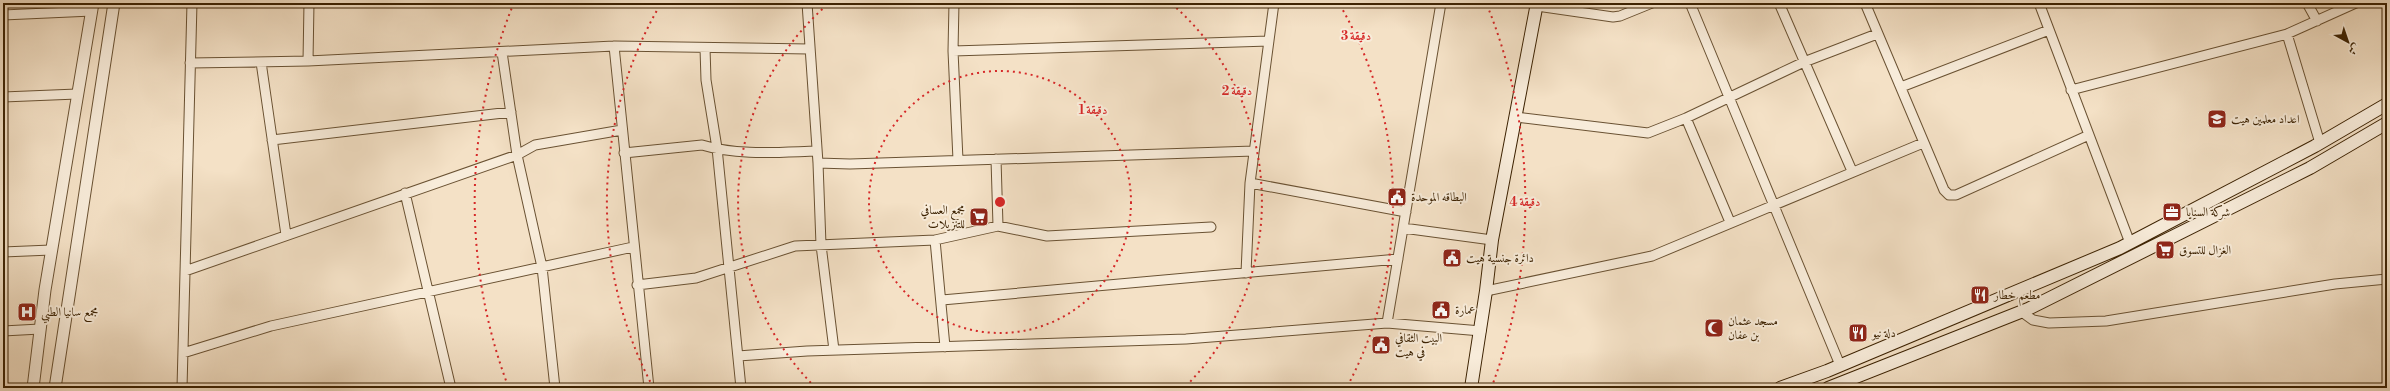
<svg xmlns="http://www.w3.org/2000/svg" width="2390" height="391" viewBox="0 0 2390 391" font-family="'Libre Bodoni',Amiri,serif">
<rect width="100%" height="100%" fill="#f4e1c6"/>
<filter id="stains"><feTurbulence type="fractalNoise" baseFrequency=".005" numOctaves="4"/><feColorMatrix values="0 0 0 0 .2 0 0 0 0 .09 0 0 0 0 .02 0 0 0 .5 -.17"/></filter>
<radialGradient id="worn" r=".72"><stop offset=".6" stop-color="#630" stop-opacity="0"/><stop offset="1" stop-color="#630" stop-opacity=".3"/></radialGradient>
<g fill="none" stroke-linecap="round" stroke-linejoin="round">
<defs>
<path id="minor" d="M807,3L818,163L821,245L834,350
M954,3L953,51L958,160
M1690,3L1840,365
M1779,3L1852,171
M1865,3L1944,190L1949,195H1956L2089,135
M2039,3L2130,243
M2307,3L2317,21
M1537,6L1613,17L1620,16L1652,3
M3,15L92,11
M2287,34L2320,143
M614,46L649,388
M705,48L706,80L717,148L741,388
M953,51L1269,41
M502,52L517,155L542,267L555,388
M308,61L309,3
M261,62L286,235
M190,63L308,61L614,46L809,49
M1901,87L2049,30
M2071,90L2287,34L2356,3
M3,97L77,94
M1516,117L1648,133L1686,118L1804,62L1877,34
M1686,118L1730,222
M272,140L511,112
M624,153L702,145C738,156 780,152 817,151
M996,159L998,226
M818,163L850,164L1254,151
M1250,183L1406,212
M405,193L451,388
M1403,228L1492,240
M935,240L945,347
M3,252L51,250
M185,271L517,155L535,145L622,130
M1246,273L1250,183L1274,3
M637,285L696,278L795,246L935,240L998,226L1047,236L1211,227
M1486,291L1652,256L1923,143
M942,300L1398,259
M2022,312L2033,320L2049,323L2106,321L2335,284L2387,279
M1387,323L1441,3
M3,331L40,329
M183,353L271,326L633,247
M738,356L807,351L1186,339L1387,323L1481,331
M182,388L192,3"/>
<path id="tertiary" d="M33,388L45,290L93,3
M55,388L114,3"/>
<path id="secondary" d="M1471,388L1486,291L1492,240L1537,3
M1780,388L1827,371L2120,248L2315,146L2387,104
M1828,388L2028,309L2310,168L2387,123"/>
</defs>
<use href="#minor" stroke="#6a5233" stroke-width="11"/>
<use href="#tertiary" stroke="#6a5233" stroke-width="13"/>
<use href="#secondary" stroke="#3c2202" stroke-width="14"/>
<use href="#minor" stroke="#f8ecda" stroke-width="9"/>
<use href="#tertiary" stroke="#f8ecda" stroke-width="11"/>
<use href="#secondary" stroke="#f8ecda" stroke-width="12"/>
</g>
<g fill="none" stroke="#d62828" stroke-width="2" stroke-dasharray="2 4">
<circle cx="1000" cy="202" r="131"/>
<path d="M815 387A262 262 0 0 1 828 4M1172 4A262 262 0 0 1 1185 387"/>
<path d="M653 387A393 393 0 0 1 660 5M1340 5A393 393 0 0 1 1347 387"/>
<path d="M508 386A525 525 0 0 1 513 5M1487 5A525 525 0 0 1 1492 386"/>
</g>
<defs>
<symbol id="school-square" viewBox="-11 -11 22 22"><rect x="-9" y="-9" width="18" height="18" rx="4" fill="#8f2418" stroke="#f8ecda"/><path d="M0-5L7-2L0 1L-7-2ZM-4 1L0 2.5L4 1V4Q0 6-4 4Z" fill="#fff"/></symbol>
<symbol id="civic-square" viewBox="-11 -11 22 22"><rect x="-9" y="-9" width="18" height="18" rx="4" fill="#8f2418" stroke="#f8ecda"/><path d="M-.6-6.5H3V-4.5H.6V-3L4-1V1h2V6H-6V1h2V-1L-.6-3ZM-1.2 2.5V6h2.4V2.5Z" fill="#fff"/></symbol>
<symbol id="office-square" viewBox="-11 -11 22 22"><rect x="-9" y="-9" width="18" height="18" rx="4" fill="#8f2418" stroke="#f8ecda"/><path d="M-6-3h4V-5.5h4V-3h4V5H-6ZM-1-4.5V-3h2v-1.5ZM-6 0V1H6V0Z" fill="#fff"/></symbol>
<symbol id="supermarket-square" viewBox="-11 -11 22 22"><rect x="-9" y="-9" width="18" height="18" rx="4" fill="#8f2418" stroke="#f8ecda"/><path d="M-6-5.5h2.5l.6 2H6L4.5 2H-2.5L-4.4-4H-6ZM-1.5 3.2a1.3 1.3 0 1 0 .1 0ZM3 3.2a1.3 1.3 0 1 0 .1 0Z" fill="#fff"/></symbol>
<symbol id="restaurant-square" viewBox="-11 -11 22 22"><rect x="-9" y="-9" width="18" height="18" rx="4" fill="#8f2418" stroke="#f8ecda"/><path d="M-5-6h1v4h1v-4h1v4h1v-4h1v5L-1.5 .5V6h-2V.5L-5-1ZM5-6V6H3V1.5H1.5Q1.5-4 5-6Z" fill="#fff"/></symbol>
<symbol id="hospital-square" viewBox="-11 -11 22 22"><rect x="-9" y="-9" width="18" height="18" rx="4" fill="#8f2418" stroke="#f8ecda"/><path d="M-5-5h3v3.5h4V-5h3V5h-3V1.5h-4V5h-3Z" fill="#fff"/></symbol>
<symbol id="mosque-square" viewBox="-11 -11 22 22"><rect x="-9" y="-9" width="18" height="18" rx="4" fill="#8f2418" stroke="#f8ecda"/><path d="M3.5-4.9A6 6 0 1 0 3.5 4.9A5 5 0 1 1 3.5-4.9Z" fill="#fff"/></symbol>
</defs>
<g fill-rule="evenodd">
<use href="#school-square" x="2206" y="108" width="22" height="22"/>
<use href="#civic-square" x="1386" y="186" width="22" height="22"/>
<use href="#office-square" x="2161" y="201" width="22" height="22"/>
<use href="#supermarket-square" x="968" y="206" width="22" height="22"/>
<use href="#supermarket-square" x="2154" y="239" width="22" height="22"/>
<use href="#civic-square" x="1441" y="247" width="22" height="22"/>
<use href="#restaurant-square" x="1969" y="284" width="22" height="22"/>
<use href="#civic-square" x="1430" y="299" width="22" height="22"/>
<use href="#hospital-square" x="16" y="301" width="22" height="22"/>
<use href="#mosque-square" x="1703" y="317" width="22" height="22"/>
<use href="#restaurant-square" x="1847" y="322" width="22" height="22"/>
<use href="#civic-square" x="1370" y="334" width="22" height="22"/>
</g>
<g text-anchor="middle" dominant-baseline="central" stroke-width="4" stroke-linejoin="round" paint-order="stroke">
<g font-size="12" fill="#3c2202" stroke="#f8ecda" text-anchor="start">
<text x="2231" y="119">اعداد معلمين هيت</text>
<text x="1411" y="197">البطاقه الموحدة</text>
<text x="965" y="210" text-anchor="end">مجمع العسافي<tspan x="965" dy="14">للتنزيلات</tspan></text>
<text x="2186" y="212">شركة السنايا</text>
<text x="2179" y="250">الغزال للتسوق</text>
<text x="1466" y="258">دائرة جنسية هيت</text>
<text x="1994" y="295">مطعم خطار</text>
<text x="1455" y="310">عمارة</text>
<text x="41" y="312">مجمع سانيا الطبي</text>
<text x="1728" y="321">مسجد عثمان<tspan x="1728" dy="14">بن عفان</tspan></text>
<text x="1872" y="333">دلة نيو</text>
<text x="1395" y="338">البيت الثقافي<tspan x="1395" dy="14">في هيت</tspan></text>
</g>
</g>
<circle cx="1000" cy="202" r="6" fill="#d62828" stroke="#f8ecda" stroke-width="2"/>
<g font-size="12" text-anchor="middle" font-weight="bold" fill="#d62828" stroke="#f8ecda" stroke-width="4" stroke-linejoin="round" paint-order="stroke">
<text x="1356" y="40">3 دقيقة</text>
<text x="1237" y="95">2 دقيقة</text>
<text x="1093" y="114">1 دقيقة</text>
<text x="1525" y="206">4 دقيقة</text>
</g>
<rect width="2390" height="391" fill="none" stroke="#f4e1c6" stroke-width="16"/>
<rect x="4" y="4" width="2382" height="383" fill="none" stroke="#3c2202" stroke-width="2"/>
<rect x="8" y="8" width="2374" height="375" fill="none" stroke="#3c2202"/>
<g transform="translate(2348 42) rotate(140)" stroke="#f8ecda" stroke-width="3" paint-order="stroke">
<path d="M0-3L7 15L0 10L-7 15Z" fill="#3c2202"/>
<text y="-6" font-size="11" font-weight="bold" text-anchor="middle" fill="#3c2202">ش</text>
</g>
<rect width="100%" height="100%" filter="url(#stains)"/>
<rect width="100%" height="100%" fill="url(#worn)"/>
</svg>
